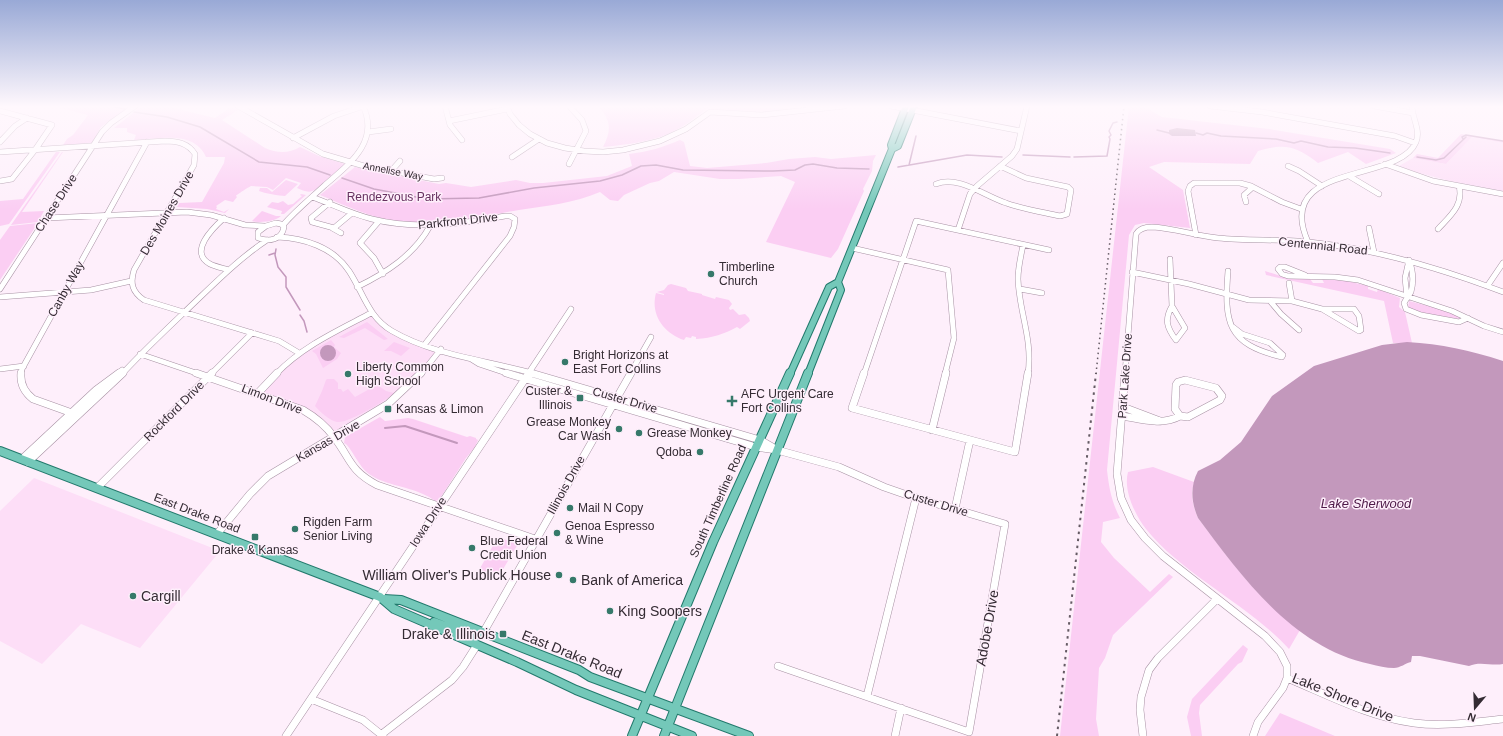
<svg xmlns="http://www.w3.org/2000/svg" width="1503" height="736" viewBox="0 0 1503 736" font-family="Arial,sans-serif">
<rect width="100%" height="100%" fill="#feeffb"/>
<path fill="#fddef7" d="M712,106H808L753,113L713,108Z
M1472,137L1503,143V191L1450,181L1412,171L1399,166L1413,158L1446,164Z
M371,313L394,332L441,349L409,387L334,438L316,419L258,393L299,353Z
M34,478L220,551L140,648L81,624L42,664L0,641V511Z"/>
<path fill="#fbcef3" d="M53,106H131L101,127L92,143L63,145L67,139L73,135L88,115Z
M142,106H174V108L215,118L231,107L238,110L222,120L265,148C277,153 288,154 300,147L319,156L345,164C337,172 323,188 312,191C308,193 302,190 297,188L301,183L286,178L273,190L267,187L251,186C249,187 236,195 236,196L237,197L233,202L225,200L216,206L217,207L216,209L224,212L229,209L225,213L207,209L177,207L179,203L202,202L224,163L225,157H206C193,129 158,140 134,140L136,135L127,132V128H114Z
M598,106H712L713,107L708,108C698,115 689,123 678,129C655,142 629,144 603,147C612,130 611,120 598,106Z
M1129,106H1143L1162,117L1269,129L1390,149L1396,153L1366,164L1348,152L1318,163C1296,146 1285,143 1258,151L1250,164L1164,162L1149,167L1183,190L1190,228L1144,223L1135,225L1129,235L1107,470C1109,488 1112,503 1120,518L1103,522L1101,542L1114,558L1150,592L1169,574L1173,577L1113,635L1105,658L1099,668L1096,719L1099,736H1060Z
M1461,134L1503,141V143L1472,137L1446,164L1413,158L1417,154L1438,158Z
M680,140L684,142L690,166L707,168L766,163L789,159L815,157L831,159L876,155L873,161L872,171L863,189L864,191L838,249L831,258L766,242L795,182L781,176L739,179H720L674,172L659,181L650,183L624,195L618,201L610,200L600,192C574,203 546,206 519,210C480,216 439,228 398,222C370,217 346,206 320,195L355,167L439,184L446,183L471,187L516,180L530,183H543L607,176L632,166L629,154C647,152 664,147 680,140Z
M56,152H60L9,224L0,226V201L23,199Z
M62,152H63L22,212L44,211L38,222L11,225Z
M286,180L298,184L285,196C280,196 264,193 259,191L260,188H267L272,192Z
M301,194L306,195L284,214H281L282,211L267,207L272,202L278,203L283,201L288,205L293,204L302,196L300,195Z
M262,211L276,216H281C274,222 260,223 252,221Z
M38,223L0,280V240L10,226Z
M1265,271L1287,278L1310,279L1313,283H1324L1322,279L1347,281L1368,286V289L1377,292L1378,289L1400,298L1399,307L1405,312L1412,343H1393L1384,301L1266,275Z
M671,284L686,288L688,291L702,294V295L715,299L716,297L729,300L732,304L729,308L730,310L733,309L739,315L745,314L749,318L750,321L740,329L737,327C724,334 713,338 696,339V337L692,336L691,338L686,337L684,340C664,333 650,315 656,293L664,295V294L657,292L664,290L668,285Z
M1409,301L1451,312L1461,318V319L1426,314L1408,308Z
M367,322L388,339L384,340L365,328L344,338L339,337Z
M331,340L335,345L334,347L341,353L337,359L323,368L316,354L312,351Z
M394,342L410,348L401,356L391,351H384Z
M327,379H334L338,383V389H341L343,392L348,389L355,397L375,386H379L386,391L394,393C387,400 347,424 337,422C330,421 319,411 315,406L322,391L326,380Z
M380,417L385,421L408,418L413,419L467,437L470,436L476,438V439L478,440L475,447L466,458L439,500L435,501C432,499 430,497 427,496C409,486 386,486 369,474C358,466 351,446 344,443L345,437Z
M1153,467L1194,482C1190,494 1193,507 1198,518C1229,559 1258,600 1300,630L1289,649C1248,604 1184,576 1146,529C1135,515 1123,490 1128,472Z
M498,537L518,544L499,576L479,570Z
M1243,645L1248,649L1242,662L1238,664L1200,705L1199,713L1202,736H1191L1187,717L1192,699Z
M1280,713L1335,736H1265Z"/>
<path fill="#c398bc" d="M1177,128L1195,130L1196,136H1172L1169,134V130Z
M1407,342C1442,344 1469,350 1503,361V664C1491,666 1480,661 1469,666L1420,656H1412L1411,662C1406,663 1400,668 1394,668C1386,668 1378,666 1370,664C1293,648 1242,577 1198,518C1191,502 1190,486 1198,471L1220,460L1241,442L1272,396L1314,366L1382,345Z
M320 353a8 8 0 1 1 16 0a8 8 0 1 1-16 0Z"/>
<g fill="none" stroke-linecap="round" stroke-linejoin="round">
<path stroke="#c398bc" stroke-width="1.5" d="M111,106L125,109
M134,112L167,117L200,127L259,162L307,167L330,175
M1157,130L1169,133
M1196,133L1203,135L1207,133L1221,136L1276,139L1294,143L1301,141L1328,147L1355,148L1390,153
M1463,139L1462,137L1466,135L1503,141
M1023,155L1070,157
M1074,157L1107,156L1110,139L1109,137L1111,135L1109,131L1113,123L1117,122
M1417,157L1436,160L1444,158L1466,137
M909,165L916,136
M898,167L967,155L1002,157
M342,178L374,189L427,199L479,198L534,188L600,181L622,175L641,166L656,165L683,170L773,171L795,170L805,165L813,164L837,168L869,169
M276,249L275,255L278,267L286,277V287L300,310
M269,255L275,253
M300,315L304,321L307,332"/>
<path stroke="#c398bc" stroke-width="2" d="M385,428L405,426L457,443"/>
<defs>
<path id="minor-far1" d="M238,106L323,154L364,166L434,179L442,178
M445,106L450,125L462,140
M507,106L510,114L519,125L530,134L547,143L565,148L584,151L603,152L623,150L660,141L686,129L710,112L761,115L844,106
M569,106L582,120L586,131L569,164
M891,106L1021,131
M1210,106L1262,112L1395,136L1415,143
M1374,106L1413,113
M0,111L52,125L35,150L12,179L0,181
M449,121L507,109
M368,132L391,129
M293,138L334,116L364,106
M0,142L15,126L27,118
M0,152L165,141C177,141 188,143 195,154L194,165L134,270C130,283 132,292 144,300L279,341L299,353
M512,157L539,139
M1385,164L1433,181L1503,194
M1288,166L1299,171L1322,186
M392,170L400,161
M1349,176L1379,194
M936,184C959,175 984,196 1006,203C1023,209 1042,212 1060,216L1067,214L1071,190L1068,187L1026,178L1000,166
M312,197C332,204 351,214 372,219C416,230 461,224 505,216H510L515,219L514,227L510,236L425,344
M330,202L311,218L312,222L334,228L352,213
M1246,202L1244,195L1253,187
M46,218L187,212L211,215L245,225L264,226
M224,218C213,228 188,252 210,264C216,267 223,268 229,270
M379,221L360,243L374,258L383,274
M276,223L281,224L284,227C282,240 269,242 258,238V232L266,226Z
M283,225C296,210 311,198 325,185C349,164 380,142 363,106
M332,228L341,233
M1369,228L1374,252
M1438,229C1450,216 1464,205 1459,186
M958,230L970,194L977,186L1012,156L1017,149L1027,106
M1196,235L1188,191L1190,186L1194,183H1240L1251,186L1282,202L1301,209
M277,237C304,238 333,247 349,271C363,292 368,317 392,331C435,356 488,360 535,374
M1308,242C1272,161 1399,184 1416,142C1421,130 1412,118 1412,106
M1023,245C1021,256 1018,267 1018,279C1019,312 1033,339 1028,374
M852,248L948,270L954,338L945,374
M1170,259L1172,306
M1409,260C1413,270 1414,281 1411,292C1409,296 1406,299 1404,303L1406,309L1421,315L1459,322L1468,318
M1228,271C1224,323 1227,344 1282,357L1283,355L1270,343L1242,334L1233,327
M1132,272L1189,284L1249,300L1292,301L1322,309
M1305,275L1285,267H1280L1278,269L1282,274L1288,276L1335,277L1358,280L1452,311L1484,326L1503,332
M1289,283L1292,301
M1488,285L1503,263
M357,287C386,273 414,255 430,226
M0,289L102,132L111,123L135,106
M1020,289L1042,293
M0,297L91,290L131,281
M1407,297L1405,278L1409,260
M1270,301L1281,314L1299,330
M1172,306L1185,328L1176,340C1167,328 1164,320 1172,306Z
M1322,309H1354L1359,316L1361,330L1359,331Z
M140,354L199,374
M471,359L479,364L509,374
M0,369L24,366
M21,374L22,369L147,142
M117,374L122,370
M122,374C145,349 170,326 195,302C218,280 240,258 267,240
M211,374L252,333
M276,374C303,346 337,331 371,313
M421,374L441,349
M528,374L571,309
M630,374L651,337
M864,374L916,221L1049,250
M1125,374L1136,234C1139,229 1146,227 1152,227C1174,228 1196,236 1218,238C1248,241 1279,239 1309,242C1376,249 1440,268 1503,292"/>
<path id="minor" d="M21,373C20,384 24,392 33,399L72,413
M196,373L303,410C315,417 326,426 334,437C351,459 349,470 377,485L535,539
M506,373L756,447L777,450L839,467L884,487L907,495L1005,524L969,732L778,666
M531,373L760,440L774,448
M864,373L852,408L1015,452L1028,373
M1125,373L1117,474L1121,498L1131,520L1145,538L1163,556L1265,636L1280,652L1287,666V678L1283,688L1258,722L1253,736
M1185,380L1216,388L1222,396L1220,400L1188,417L1180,416L1175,409L1176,385L1178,382Z
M258,393L277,373
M1123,407L1160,421
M1122,416C1141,419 1162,426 1180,416
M932,430L946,373
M22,459L96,390L119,373
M28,462L123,373
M97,488L212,373
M955,509L970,440
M217,534L250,494L268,476L388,404L421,373
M483,633L631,373
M1287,678C1328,695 1369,717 1414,723C1444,727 1474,722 1503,719
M867,696L916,498
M311,699L363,720L383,736
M382,734L452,680L463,667L477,645
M286,736L529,373
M895,736L901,708
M1143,736L1140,710L1141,697L1149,670L1158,658L1217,599"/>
<path id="major-far1" d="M892,149L898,146L914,106
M790,374L829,287L838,282L892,149L891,145L906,106
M808,374L841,290L838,282"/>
<path id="major" d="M0,451L380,597L394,609L517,662L576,690L692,736
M384,599L401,600L579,670L590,677L749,736
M434,622L476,637L483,633
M632,736L713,542L790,373
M664,736L808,373"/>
</defs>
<use href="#minor-far1" stroke="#a892a4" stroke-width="6"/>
<use href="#minor" stroke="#a892a4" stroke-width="8"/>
<use href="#major-far1" stroke="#22796c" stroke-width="8"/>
<use href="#major" stroke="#22796c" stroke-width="10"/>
<use href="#minor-far1" stroke="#fff" stroke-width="5"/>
<use href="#minor" stroke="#fff" stroke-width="7"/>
<use href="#major-far1" stroke="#74c8b9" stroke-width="6"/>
<use href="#major" stroke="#74c8b9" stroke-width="8"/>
<path stroke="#655b64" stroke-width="1.5" stroke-dasharray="1.5 3.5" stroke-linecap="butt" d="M1096,374L1124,106"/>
<path stroke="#655b64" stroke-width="2" stroke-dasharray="2.5 4.5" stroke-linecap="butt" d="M1057,736L1096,373"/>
</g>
<linearGradient id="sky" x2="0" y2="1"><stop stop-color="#99a9d6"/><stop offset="0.51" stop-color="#fff8fd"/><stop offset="1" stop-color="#fff8fd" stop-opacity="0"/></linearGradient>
<rect width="1503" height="209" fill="url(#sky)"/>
<g fill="#36796a" stroke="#feeffb" stroke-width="1.5">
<circle cx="711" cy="274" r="4"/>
<circle cx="565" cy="362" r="4"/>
<circle cx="348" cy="374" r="4"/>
<rect x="576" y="394" width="8" height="8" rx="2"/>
<path d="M730 395h4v4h4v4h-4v4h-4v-4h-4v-4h4z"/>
<rect x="384" y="405" width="8" height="8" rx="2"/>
<circle cx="619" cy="429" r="4"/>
<circle cx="639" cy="433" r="4"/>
<circle cx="700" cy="452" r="4"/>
<circle cx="570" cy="508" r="4"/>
<circle cx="295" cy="529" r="4"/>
<circle cx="557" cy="533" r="4"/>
<rect x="251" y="533" width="8" height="8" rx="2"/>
<circle cx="472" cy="548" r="4"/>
<circle cx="559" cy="575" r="4"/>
<circle cx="573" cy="580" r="4"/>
<circle cx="133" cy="596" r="4"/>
<circle cx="610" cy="611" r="4"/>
<rect x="499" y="630" width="8" height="8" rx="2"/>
</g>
<g text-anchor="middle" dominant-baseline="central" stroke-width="3" stroke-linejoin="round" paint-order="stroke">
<g font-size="10" fill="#342b33" stroke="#feeffb">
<text transform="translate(393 171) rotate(11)">Annelise Way</text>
</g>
<g font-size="12" fill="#673160" stroke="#feeffb">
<text x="394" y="197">Rendezvous Park</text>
</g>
<g font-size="12" fill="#342b33" stroke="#feeffb">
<text transform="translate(56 203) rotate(-57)">Chase Drive</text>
<text transform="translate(167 213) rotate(-60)">Des Moines Drive</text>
<text transform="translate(458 221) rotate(-6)">Parkfront Drive</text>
<text transform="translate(1323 246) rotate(6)">Centennial Road</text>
<text transform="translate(66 289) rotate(-61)">Canby Way</text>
<text transform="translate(1125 376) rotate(-86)">Park Lake Drive</text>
<text transform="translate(272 399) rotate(21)">Limon Drive</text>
<text transform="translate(625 400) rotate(16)">Custer Drive</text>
<text transform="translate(174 411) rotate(-45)">Rockford Drive</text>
<text transform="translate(328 441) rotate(-30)">Kansas Drive</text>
<text transform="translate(566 485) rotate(-61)">Illinois Drive</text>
<text transform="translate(718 501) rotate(-66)">South Timberline Road</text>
<text transform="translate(936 503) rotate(17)">Custer Drive</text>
<text transform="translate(197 513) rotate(21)">East Drake Road</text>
<text transform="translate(428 522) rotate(-57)">Iowa Drive</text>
</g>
<g font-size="12" fill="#342b33" stroke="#feeffb" text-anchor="start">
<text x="719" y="267">Timberline<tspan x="719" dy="14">Church</tspan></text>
<text x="573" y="355">Bright Horizons at<tspan x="573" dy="14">East Fort Collins</tspan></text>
<text x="356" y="367">Liberty Common<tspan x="356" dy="14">High School</tspan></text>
<text x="572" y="391" text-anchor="end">Custer &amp;<tspan x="572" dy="14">Illinois</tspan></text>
<text x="741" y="394">AFC Urgent Care<tspan x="741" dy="14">Fort Collins</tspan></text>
<text x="396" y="409">Kansas &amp; Limon</text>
<text x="611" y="422" text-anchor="end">Grease Monkey<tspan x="611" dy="14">Car Wash</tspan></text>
<text x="647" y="433">Grease Monkey</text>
<text x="692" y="452" text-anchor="end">Qdoba</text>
<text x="578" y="508">Mail N Copy</text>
<text x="303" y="522">Rigden Farm<tspan x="303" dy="14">Senior Living</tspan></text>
<text x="565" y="526">Genoa Espresso<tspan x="565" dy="14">&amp; Wine</tspan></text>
<text x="480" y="541">Blue Federal<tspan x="480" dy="14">Credit Union</tspan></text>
<text x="255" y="550" text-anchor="middle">Drake &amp; Kansas</text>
</g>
<g font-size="13" font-style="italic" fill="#4e1948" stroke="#feeffb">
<text x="1366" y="503">Lake Sherwood</text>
</g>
<g font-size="14" fill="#342b33" stroke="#feeffb" text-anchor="start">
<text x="551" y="575" text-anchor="end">William Oliver's Publick House</text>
<text x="581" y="580">Bank of America</text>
<text x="141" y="596">Cargill</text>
<text x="618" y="611">King Soopers</text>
<text x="495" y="634" text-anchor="end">Drake &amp; Illinois</text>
</g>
<g font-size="14" fill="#342b33" stroke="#feeffb">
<text transform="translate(987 628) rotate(-80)">Adobe Drive</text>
<text transform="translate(572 654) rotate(22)">East Drake Road</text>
<text transform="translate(1343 697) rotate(22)">Lake Shore Drive</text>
</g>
</g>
<g transform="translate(1475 708) rotate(199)" stroke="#feeffb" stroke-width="3" paint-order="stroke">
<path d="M0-3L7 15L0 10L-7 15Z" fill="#342b33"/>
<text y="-6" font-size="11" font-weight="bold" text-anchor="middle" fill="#342b33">N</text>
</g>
</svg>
